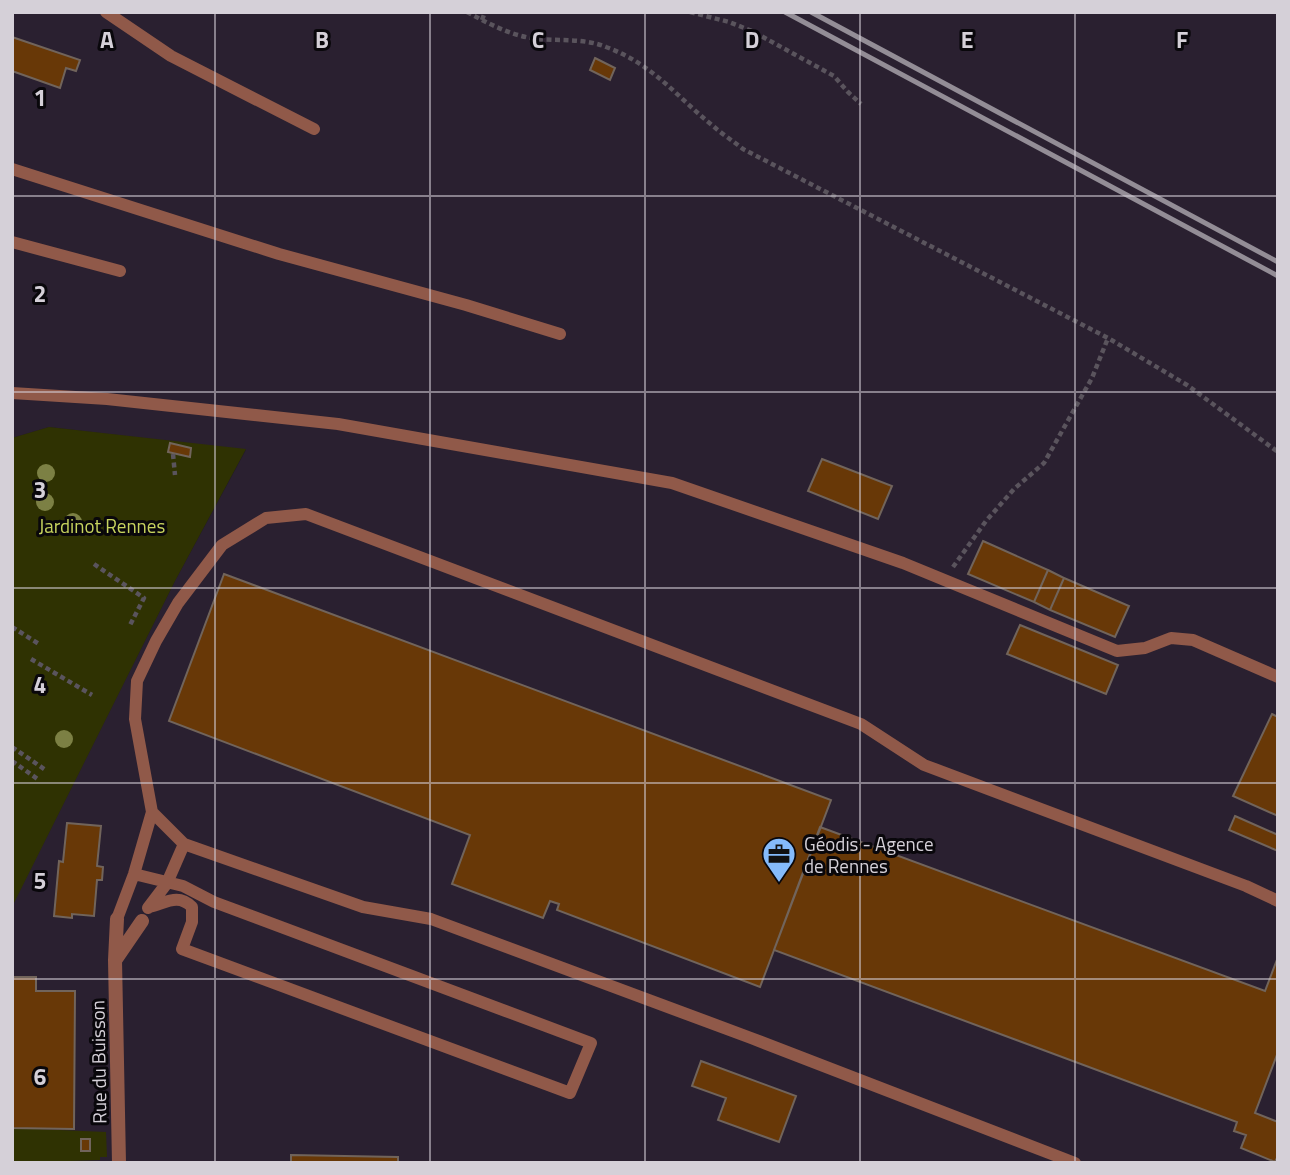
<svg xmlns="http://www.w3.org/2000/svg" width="1290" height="1175" viewBox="0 0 1290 1175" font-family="'Titillium Web',sans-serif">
<rect width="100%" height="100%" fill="#211b25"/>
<path fill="#2a2030" d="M12,12H1278V1163H12V906L175,581L246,450L49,427L12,438Z"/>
<path fill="#2f3202" d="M49,427L246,449L175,581L12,907V438Z
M12,1128L106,1132L107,1157H100V1160L12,1163Z"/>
<path fill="#683807" stroke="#71645b" stroke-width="2" d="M12,37L80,60L76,71L66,68L60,88L12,71Z
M595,58L615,68L610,80L590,70Z
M170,443L191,448L190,457L168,452Z
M822,459L892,486L878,519L808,491Z
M983,541L1048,570L1034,602L968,574Z
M1048,570L1064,578L1050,610L1034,602Z
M224,574L831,800L760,987L557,910L559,904L550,901L543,918L452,884L470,835L169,721Z
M1064,578L1129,606L1115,637L1050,610Z
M1020,625L1118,665L1106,694L1007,654Z
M1272,714L1278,717V816L1233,796Z
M1235,816L1278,835V851L1229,830Z
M67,823L101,826L97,866L103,867L102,880H97L94,916L72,914V918L54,916L59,861L63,862Z
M820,827L1265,991L1278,957V1052L1255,1113L1278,1122V1156L1275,1162L1241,1148L1246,1135L1234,1131L1237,1122L774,950Z
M12,977H36V991H75L74,1129L12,1128Z
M701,1061L796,1096L779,1142L718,1120L726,1098L692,1086Z
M81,1139H90V1151H81Z
M291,1155L398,1157V1163H291Z"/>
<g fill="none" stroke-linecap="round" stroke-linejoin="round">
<path stroke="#5a545d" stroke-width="4.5" stroke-dasharray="5 3.5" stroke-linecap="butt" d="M467,12C489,24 512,36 537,39C560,41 584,38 606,47C653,64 676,96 713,126C722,134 733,141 743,149L1108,338L1187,385L1278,452
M690,12L729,22L752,31L834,76L848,92L861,104
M482,20L485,12
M173,454L175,475
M94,564L144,598L129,627
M953,567L986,521L1014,489L1044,463L1092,378L1108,338
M12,627L39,644
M31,659L92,695
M12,747L47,771
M12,761L39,780"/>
<path stroke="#905949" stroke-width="12" d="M106,12L171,56L314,129
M12,169L279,254L466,305L560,334
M12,242L120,271
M12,393L107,399L338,424L672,483L903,563L1117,651L1145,648L1171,638L1193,640L1278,677
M134,874L183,886L214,902L591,1043L570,1093L182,949L192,922V907C178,893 166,903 149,907
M148,908L167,883L184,844
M117,919L134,874L152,812
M1075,1163L751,1038L431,919L363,907L184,844L152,812L135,719L137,681L156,641L178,603L222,545L266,518L306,514L861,724L924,765L1246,886L1278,901"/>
<path stroke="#905949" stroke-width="14" d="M117,919L115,960L119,1163
M116,959L142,921"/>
<path stroke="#938d96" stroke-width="5" d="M785,12L1278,276
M811,12L1278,262"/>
</g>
<g fill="#7c8044">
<circle cx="46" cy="473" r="9"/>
<circle cx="45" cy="502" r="9"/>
<circle cx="73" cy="522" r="9"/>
<circle cx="64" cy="739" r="9"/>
</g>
<path fill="none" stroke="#d5d0d8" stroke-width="2" stroke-opacity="0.55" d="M215,12V1163M430,12V1163M645,12V1163M860,12V1163M1075,12V1163M12,196H1278M12,392H1278M12,588H1278M12,783H1278M12,979H1278"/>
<defs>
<symbol id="office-pin" viewBox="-11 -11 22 30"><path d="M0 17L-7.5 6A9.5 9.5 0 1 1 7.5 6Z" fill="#85bbfb" stroke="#09070b"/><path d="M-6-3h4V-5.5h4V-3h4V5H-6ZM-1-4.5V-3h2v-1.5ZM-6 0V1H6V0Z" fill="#111"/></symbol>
</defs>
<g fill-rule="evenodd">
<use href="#office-pin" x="760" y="835" width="38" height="52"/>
</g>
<g text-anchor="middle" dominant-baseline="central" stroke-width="6" stroke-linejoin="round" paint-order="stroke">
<g font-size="19" fill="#c7d35e" stroke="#09070b">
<text x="102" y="525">Jardinot Rennes</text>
</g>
<g font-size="19" fill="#d5d0d8" stroke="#09070b" text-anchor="start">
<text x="804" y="843">Géodis - Agence<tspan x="804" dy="22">de Rennes</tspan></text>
</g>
<g font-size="19" fill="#d5d0d8" stroke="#09070b">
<text transform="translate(98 1062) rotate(-91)">Rue du Buisson</text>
</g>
</g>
<g font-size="23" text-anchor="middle" font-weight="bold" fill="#d5d0d8" stroke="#09070b" stroke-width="6" stroke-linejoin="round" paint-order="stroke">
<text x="107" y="48">A</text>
<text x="322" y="48">B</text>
<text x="538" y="48">C</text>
<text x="752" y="48">D</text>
<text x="967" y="48">E</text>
<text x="1182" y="48">F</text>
<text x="40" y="106">1</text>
<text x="40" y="302">2</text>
<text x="40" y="498">3</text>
<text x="40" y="693">4</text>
<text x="40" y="889">5</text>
<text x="40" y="1085">6</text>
</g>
<rect width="1290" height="1175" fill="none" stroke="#d5d0d8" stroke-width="28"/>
</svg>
